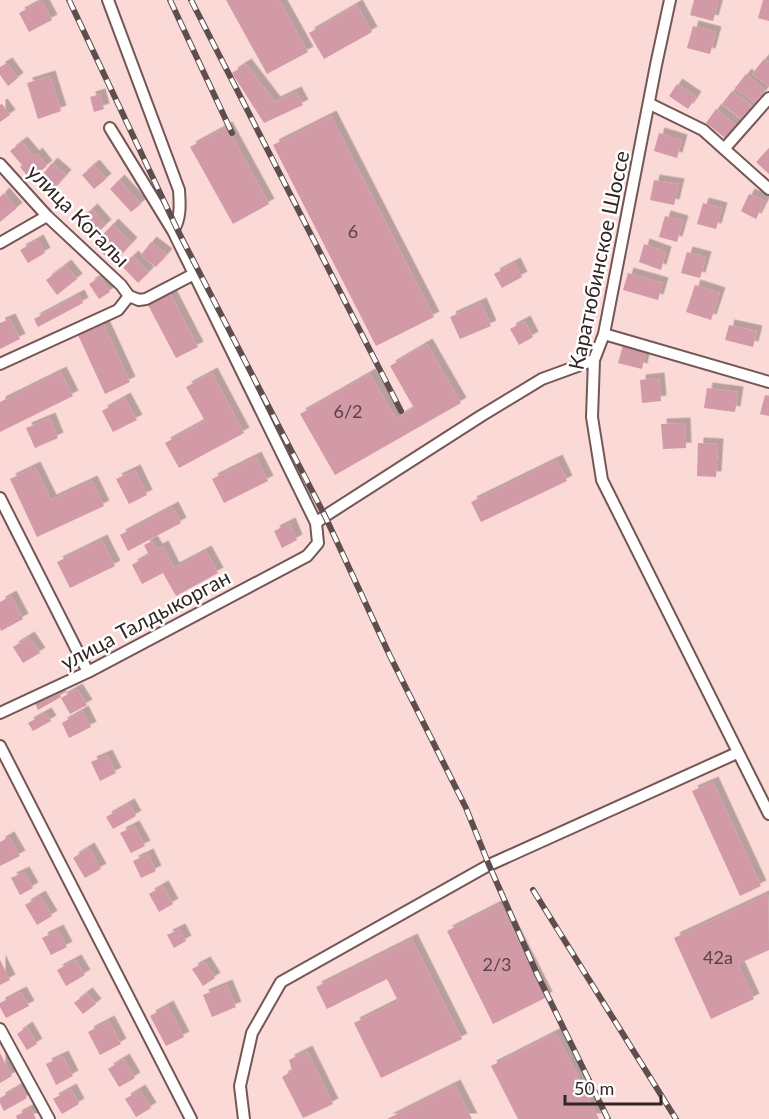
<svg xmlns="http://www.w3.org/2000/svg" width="769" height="1119" viewBox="0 0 769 1119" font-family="Lato,sans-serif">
<defs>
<filter id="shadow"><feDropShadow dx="5.5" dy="-5.5" stdDeviation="0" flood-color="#0004"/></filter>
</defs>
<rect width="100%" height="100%" fill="#fbd9d6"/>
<path fill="#d299a6" filter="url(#shadow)" d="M226,0H279L308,52L267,74Z
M694,0H719L713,21L690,15Z
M763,0H769V21L758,18Z
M42,1L52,20L29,32L19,13Z
M357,5L372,32L324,59L309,33Z
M693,26L716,32L710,54L687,48Z
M764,59L769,62V86L752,74Z
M7,63L18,78L8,86L0,75V67Z
M246,64L275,102L296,92L303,105L264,123L232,73Z
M746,74L765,90L755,103L735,88Z
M50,76L61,111L38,119L27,83Z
M677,84L696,97L688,109L669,96Z
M732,91L752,106L741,119L722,104Z
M100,94L104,109L94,112L90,97Z
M2,104L10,115L0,122V105Z
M716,109L736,125L725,138L706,123Z
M331,116L434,317L376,346L273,145Z
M227,127L269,204L233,224L190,147Z
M659,133L682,140L677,158L654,151Z
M22,142L34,156L37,153L47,166L30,179L20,167L22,165L10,151Z
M769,148V174L756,162Z
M52,163L66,175L52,191L38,180Z
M94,165L106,179L94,189L82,175Z
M119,180L141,204L131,212L110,189Z
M654,180L679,184L674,205L650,200Z
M4,193L17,208L0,222V197Z
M749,194L765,201L756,219L741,211Z
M703,203L722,208L716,229L697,224Z
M92,209L106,225L89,240L76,224Z
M665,216L683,221L677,242L659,237Z
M113,224L132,243L113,263L93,245Z
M38,240L45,253L28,263L20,250Z
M151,242L167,254L156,267L141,255Z
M644,244L666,252L661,270L639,262Z
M687,252L706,257L700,278L681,273Z
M133,256L149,272L138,283L122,266Z
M515,263L522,277L502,288L494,274Z
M66,265L77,279L57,295L46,280Z
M628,273L663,283L658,300L623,290Z
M100,277L110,292L99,299L89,284Z
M695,285L720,293L711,320L686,312Z
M170,293L198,347L176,358L148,305Z
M79,295L83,303L38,327L34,319Z
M481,303L491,326L460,339L450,317Z
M10,319L20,339L0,349V323Z
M525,321L533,337L519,345L510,329Z
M103,323L130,382L105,394L78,335Z
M729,325L757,331L753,347L725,340Z
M427,344L461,403L335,475L300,414L370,374L396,419L414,408L390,366Z
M623,345L646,350L642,369L618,363Z
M61,372L73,396L0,432V402Z
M212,373L244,433L179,468L165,443L205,421L186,387Z
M659,378L661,401L642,403L640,380Z
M707,388L738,392L735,412L704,408Z
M765,395L769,396V416L760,414Z
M125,398L137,420L113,432L102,411Z
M50,418L58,438L35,448L26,428Z
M685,423L686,448L663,449L661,424Z
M698,443L718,444L716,477L697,476Z
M256,457L268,481L224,503L212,479Z
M557,460L567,481L481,522L471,502Z
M35,467L51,500L92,481L104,506L37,537L10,479Z
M135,470L147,495L129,504L116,479Z
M173,507L181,523L128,551L120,535Z
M290,523L297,540L282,548L274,531Z
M102,540L115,566L70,588L57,562Z
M152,541L157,549L163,546L174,568L206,551L218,573L176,596L163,573L142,584L132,565L149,555L144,545Z
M11,596L23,619L1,631L0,628V602Z
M29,637L40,653L23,663L13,647Z
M57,689L61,697L38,710L34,701Z
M77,689L87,705L70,714L61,698Z
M83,711L91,727L69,738L62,723Z
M46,713L51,721L33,731L28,723Z
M107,755L116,773L100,781L91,762Z
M713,782L761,886L740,896L692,791Z
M129,804L136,816L113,829L106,817Z
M134,826L145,846L131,853L120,833Z
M9,837L20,856L0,866V842Z
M89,848L101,869L85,878L73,858Z
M148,854L156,871L141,878L133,861Z
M24,872L33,888L20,895L11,878Z
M163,886L173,904L159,912L149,894Z
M768,894L769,950L738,964L754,999L711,1019L674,938Z
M40,896L52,916L37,925L25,905Z
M500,904L547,997L493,1024L447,931Z
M180,929L186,941L174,948L167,935Z
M58,930L67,947L51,955L42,938Z
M412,939L462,1039L381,1078L354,1023L398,1001L387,979L327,1009L316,987Z
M0,960L10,980L0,985Z
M76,960L85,975L66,986L57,970Z
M205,962L215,978L203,986L192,969Z
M227,985L236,1007L212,1017L203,995Z
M21,992L29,1006L6,1018L0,1007V1003Z
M87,993L96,1004L83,1014L74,1003Z
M168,1006L184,1037L166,1046L150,1016Z
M109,1021L121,1044L100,1055L88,1032Z
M27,1027L37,1044L27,1050L17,1034Z
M556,1033L599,1119H518L491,1066Z
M307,1051L333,1104L303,1118L282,1077L292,1071L289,1060Z
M0,1053L12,1076L0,1083Z
M63,1056L73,1076L56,1085L46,1064Z
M124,1059L135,1078L119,1087L108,1069Z
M455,1085L472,1119H387Z
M21,1086L27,1098L4,1111L0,1103V1098Z
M71,1089L79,1104L62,1114L53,1099Z
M140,1090L151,1108L136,1117L125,1099Z
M31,1108L36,1119H17L16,1116Z"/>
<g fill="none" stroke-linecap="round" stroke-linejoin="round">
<defs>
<path id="street" d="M108,0L179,190C180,204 181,219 173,231
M670,0L656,65L604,334L594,360L592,417L602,480L769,814
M650,104L703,130L769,189
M724,149L769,98
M0,164L47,216L121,285L129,296
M0,243L47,216
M129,296L139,300L146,299L194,274
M604,334L769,382
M0,364L118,310L129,296
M0,498L88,672
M316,523L325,516L481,416L542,379L594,360
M0,713L88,672L307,556L318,543L316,523L173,231L110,128
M0,746L191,1119
M0,1029L49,1119
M244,1119L240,1086L252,1033L281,982L489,865L737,753"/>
</defs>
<use href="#street" stroke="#745755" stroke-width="14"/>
<use href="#street" stroke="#fff" stroke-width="10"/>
<defs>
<path id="rail" d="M69,0L178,231L325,516L390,656L466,808L489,865L537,974L608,1119
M170,0L232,133
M191,0L401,411
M533,890L676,1119"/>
</defs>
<use href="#rail" stroke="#5f4e4d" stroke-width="6"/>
<use href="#rail" stroke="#fff" stroke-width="4" stroke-dasharray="11" stroke-linecap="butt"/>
</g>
<g text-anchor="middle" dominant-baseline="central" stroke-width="5" stroke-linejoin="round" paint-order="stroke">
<g font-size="18" fill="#5a4345">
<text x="353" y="231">6</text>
<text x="348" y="411">6/2</text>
<text x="718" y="957">42а</text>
<text x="497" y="964">2/3</text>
</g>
<g font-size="21" fill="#322625" stroke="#fff">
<text transform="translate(79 215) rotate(45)">улица Когалы</text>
<text transform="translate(598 260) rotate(-78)">Каратюбинское Шоссе</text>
<text transform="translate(145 619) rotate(-28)">улица Талдыкорган</text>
</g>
</g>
<path d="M565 1095v9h96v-9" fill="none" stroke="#322625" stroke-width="3"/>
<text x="574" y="1095" font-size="18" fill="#322625" stroke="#ffffff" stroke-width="4.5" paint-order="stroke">50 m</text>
</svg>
